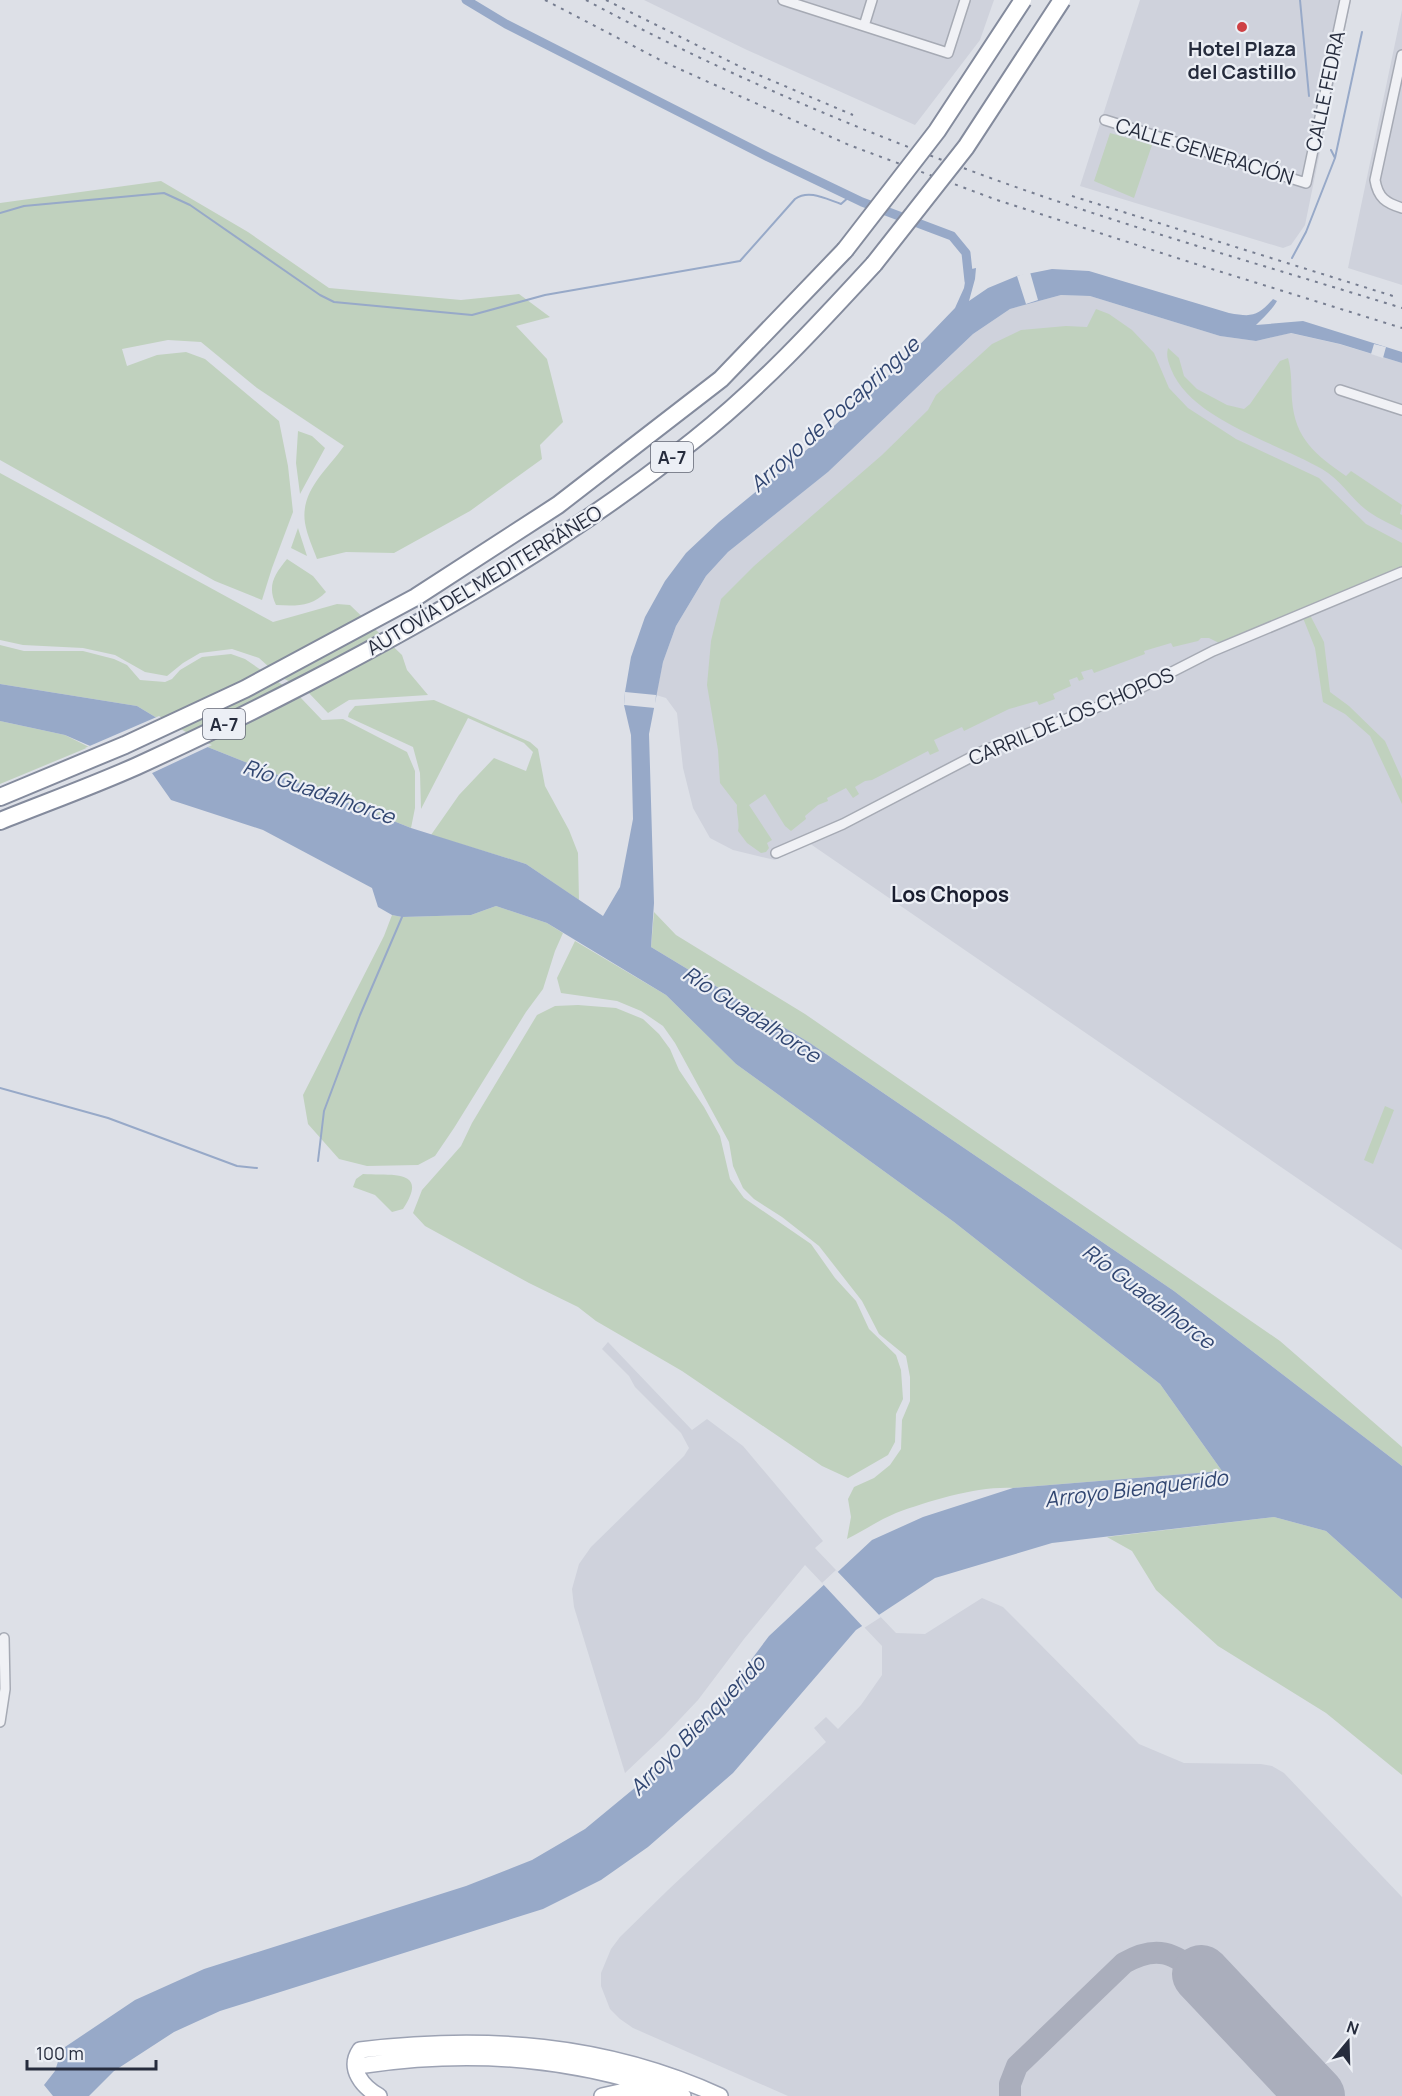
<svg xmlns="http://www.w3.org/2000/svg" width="1402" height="2096" viewBox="0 0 1402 2096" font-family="Manrope,sans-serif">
<rect width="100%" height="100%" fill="#dde0e7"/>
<path fill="#cfd2dc" d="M644,0H994L980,40L915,125L747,50Z
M1140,0H1351L1305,225L1291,245L1283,248L1080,186Z
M1402,10V285L1348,268Z
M1061,295L1090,296L1220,336L1256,341L1290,333L1339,344L1402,363V1250L809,843L775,860L733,850L710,838L693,808L683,768L677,713L666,698L656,695L663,662L676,626L706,576L728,552L828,472L973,334L1010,309Z
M608,1342L692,1430L707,1419L743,1446L823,1541L815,1548L896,1633L925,1634L982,1598L1003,1607L1139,1744L1184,1763L1261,1764L1272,1766L1284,1773L1402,1897V2096H788L633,2028L620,2019L610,2009L601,1986V1973L611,1949L620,1937L668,1890L826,1742L814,1728L826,1717L838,1729L861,1705L882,1675V1646L805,1565L744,1639L698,1700L664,1736L625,1773L574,1607L572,1589L579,1564L591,1547L684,1456L689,1448L681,1433L635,1387L629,1376L602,1349Z"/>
<path fill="#c0d1be" d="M1110,133L1152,145L1134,198L1094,181Z
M161,181L248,232L329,288L461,300L519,294L550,317L516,326L547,359L563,422L540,445L542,459L470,511L394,553L346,552L317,559C313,548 307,535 305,523C300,491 327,470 344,446L257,388L201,342L168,340L122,349L127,366L157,355L186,352L205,359L279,421L288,466L293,512L272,568L262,600L215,581L0,460V203Z
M1096,309L1109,314L1132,330L1154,353L1169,388L1188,408L1236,439L1319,478L1366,524L1402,543V566L1221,644L1209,638H1201L1198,641L1173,647L1171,643L1144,651L1145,654L1094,673L1092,669L1081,672L1084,679L1079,681L1077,677L1069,680L1071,686L1053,694L1055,699L1039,705L1037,701L1009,709L964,731L962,727L934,740L939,751L930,755L928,751L872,780L865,781L855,787L859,794L853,798L846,788L827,798L828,801L818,805L805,816L806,819L791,831L785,826L765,794L749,805L772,840L767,843L769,848L766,852L761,853L747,843L738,831C740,822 736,814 737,805L720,783L718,750L707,685L711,641L721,599L754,566L882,455L928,410L936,395L992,344L1021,330L1066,326L1087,327Z
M1168,348L1179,358L1184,376L1197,389L1227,405L1244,409L1250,404L1280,361L1288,358C1292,372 1291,385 1292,400C1295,439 1316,455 1346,476L1351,471L1402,505L1400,514L1402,515V530C1391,524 1379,519 1369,512C1352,500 1341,480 1322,469C1278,443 1191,420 1171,369C1168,361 1166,356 1168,348Z
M298,431L312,436L325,448L300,494L296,463Z
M0,473L273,622L337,604L350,605L402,655L407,670L428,695L349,700L328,713L307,691L279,676L259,658L232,649L200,653L183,663L167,676L145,672L115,655L83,648L23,645L0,640Z
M298,528L307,556L291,548Z
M287,559L313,576L326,592C312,607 295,606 276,605C267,586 274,575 287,559Z
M1310,615L1324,642L1330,692L1349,706L1385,741L1402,779V804L1370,736L1345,714L1323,702L1315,648L1303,618Z
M0,645L24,651H83L114,659L127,665L140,680L165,682L172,679L180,670L202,657L231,654L245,659L300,697L322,720L343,719L407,752L415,771V808L411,828L200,744L137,706L0,684Z
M434,700L530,742L538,749L545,786L569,830L578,853L579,900L526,864L431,835L459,795L494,758L526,771L533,752L524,743L468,718L421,809L420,773L413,747L348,717L349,713L355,706Z
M0,721L65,735L89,747L0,784Z
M496,906L547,923L563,933L555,951L543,989L526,1012L454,1128L435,1156L418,1165L367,1166L339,1159L308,1124L303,1095L384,936L392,915L402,917L471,915Z
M654,912L676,935L805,1014L1280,1341L1402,1447V1466L1174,1291L810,1043L651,947Z
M575,941L666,995L736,1064L954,1222L1160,1384L1222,1471L1013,1488C978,1486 929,1501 896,1513C879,1520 863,1531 847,1539L851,1517L848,1499L854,1487L874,1478L890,1465L901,1449L902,1420L910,1401V1377L906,1356L879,1334L862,1301L819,1246L782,1217L754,1199L743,1188L733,1166L729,1142L675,1043L663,1026L641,1011L617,1001L561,993L557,978Z
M578,1005L616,1008L643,1019L659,1034L670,1049L679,1070L704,1107L720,1136L730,1179L744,1198L811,1244L835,1278L856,1301L869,1329L896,1355L901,1370L903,1399L896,1414L895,1442L888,1455L848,1478L822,1466L682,1371L596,1321L578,1307L529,1283L425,1226L413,1213L422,1190L461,1146L472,1123L537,1015L555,1006Z
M1385,1106L1394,1110L1373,1164L1364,1160Z
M363,1174C391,1176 430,1168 403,1209L392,1212L375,1195L353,1187L356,1179Z
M1274,1517L1326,1531L1402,1599V1775L1326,1713L1218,1646L1156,1590L1132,1551L1107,1537Z"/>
<path fill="#97a9c8" d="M976,268L975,279L969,301L988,288L1017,276L1052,269L1089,271L1229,313C1252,317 1257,317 1273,299L1277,301C1271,311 1264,317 1256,325L1303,321L1402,352V363L1340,344L1291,333L1256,341L1220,336L1090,296L1061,295L1010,309L973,334L828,472L728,552L706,576L676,626L663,662L649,734L654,903L651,947L810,1043L1174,1291L1402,1466V1599L1326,1531L1274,1517L1052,1543L935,1578L856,1630L733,1773L648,1847L601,1880L543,1909L220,2011L174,2032L114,2071L89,2096H53L44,2085L55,2071L62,2049L135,2000L204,1969L466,1886L532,1860L585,1829L688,1744L769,1636L872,1540L923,1517L1013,1488L1222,1471L1160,1384L954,1222L736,1064L666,995L547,923L496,906L471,915L402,917L392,915L378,907L372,888L263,830L171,800L152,773L65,735L0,721V684L137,706L200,744L411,828L526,864L603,916L620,887L633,819L631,735L624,705L625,692L631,657L645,617L665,581L686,553L719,522L821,438L904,361L955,308L964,288L967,270Z"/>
<path fill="#dde0e7" d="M1030,272L1038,300L1026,304L1017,276Z
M1374,344L1386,347L1383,358L1371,354Z
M625,692L656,695L655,708L624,705Z
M159,716L201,741L212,745L148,775L85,748Z
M836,1570L881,1617L864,1628L822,1583Z"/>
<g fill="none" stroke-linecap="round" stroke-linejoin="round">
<path stroke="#97a9c8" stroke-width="2" d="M1300,0L1309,96
M1335,158L1362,32
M0,213L24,206L164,193L190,205L320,295L334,302L472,315L545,295L740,261L795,199C809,189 826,199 841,204L850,196
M1292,258L1306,232L1335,158L1331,150
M0,1088L108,1118L237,1166L257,1168
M318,1161L324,1111L360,1015L402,917"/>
<path stroke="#97a9c8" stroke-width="9" d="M466,0L506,24L768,157L862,202L952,236L966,253L969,281"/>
<path stroke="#aaaebc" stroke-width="22" d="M1010,2096V2084L1017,2066L1124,1963C1157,1944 1173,1953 1201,1974"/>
<path stroke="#aaaebc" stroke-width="58" d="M1201,1974L1316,2096"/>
<defs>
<path id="minor" d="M783,0L948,53L965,0
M864,26L872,0
M1402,55L1375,180C1378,198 1386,203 1402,208
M1105,120L1306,183L1345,0
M1340,390L1402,410
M776,853L843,824L985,750L1121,698L1213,651L1402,572
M0,1722L5,1689L4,1638"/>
<path id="primary" d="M356,2063L365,2065C476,2049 577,2058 683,2096
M379,2096C363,2087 347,2069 360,2050C485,2035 604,2043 720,2096
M602,2096L629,2090L652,2093"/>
<path id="motorway" d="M0,797L125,745L245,689L416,597L558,505L721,379L845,250
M0,821C45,803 92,786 137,766C194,740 251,712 307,683C442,613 574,536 694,440C760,388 817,326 874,264"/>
</defs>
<use href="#minor" stroke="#a6aab4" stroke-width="12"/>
<use href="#primary" stroke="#9ca2b3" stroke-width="18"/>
<use href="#motorway" stroke="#848b9d" stroke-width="20"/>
<use href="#minor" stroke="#f0f1f5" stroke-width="9"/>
<use href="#primary" stroke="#fff" stroke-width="15"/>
<use href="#motorway" stroke="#fff" stroke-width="16"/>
<path stroke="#767d90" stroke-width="2" stroke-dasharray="3 6" stroke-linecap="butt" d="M545,0L666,63L849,145L997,200L1199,265L1402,328
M586,0C717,71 856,129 996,180C1130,228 1266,266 1402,308
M606,0L747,70L853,115
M1072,196L1393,296"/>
<defs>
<path id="motorway-bridge" d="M845,250L937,131L1023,0
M874,264L966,147L1062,0"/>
</defs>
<use href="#motorway-bridge" stroke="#848b9d" stroke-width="20" stroke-linecap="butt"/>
<use href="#motorway-bridge" stroke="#fff" stroke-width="16"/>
</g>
<circle fill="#ce4044" stroke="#eceff5" stroke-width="2" cx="1242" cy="27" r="6"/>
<g text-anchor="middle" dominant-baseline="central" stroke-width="4.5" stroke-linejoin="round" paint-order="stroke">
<g fill="#eceff5" stroke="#616674" stroke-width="1.5">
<rect x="651" y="442" width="42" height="30" rx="4.5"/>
<rect x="203" y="709" width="42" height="30" rx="4.5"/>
</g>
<g font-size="18" font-weight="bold" fill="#262c3d">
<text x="672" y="457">A-7</text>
<text x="224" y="724">A-7</text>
</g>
<g font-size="20" font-weight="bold" fill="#262c3d" stroke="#eceff5">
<text x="1242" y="48">Hotel Plaza<tspan x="1242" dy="23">del Castillo</tspan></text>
</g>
<g font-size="20" fill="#262c3d" stroke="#eceff5">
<text transform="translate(1325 91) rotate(-78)">CALLE FEDRA</text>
<text transform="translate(1205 151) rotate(17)">CALLE GENERACIÓN</text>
<text transform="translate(484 580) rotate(-31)">AUTOVÍA DEL MEDITERRÁNEO</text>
<text transform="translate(1071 716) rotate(-23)">CARRIL DE LOS CHOPOS</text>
</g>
<g font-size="21" font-style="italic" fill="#314671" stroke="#eceff5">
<text transform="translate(834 414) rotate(-42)">Arroyo de Pocapringue</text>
<text transform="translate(319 791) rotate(19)">Río Guadalhorce</text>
<text transform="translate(752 1014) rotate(33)">Río Guadalhorce</text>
<text transform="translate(1149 1296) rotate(37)">Río Guadalhorce</text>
<text transform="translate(1136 1488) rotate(-7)">Arroyo Bienquerido</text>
<text transform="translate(697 1725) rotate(-46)">Arroyo Bienquerido</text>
</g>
<g font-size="21" font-weight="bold" fill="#191d2e" stroke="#eceff5">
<text x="950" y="894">Los Chopos</text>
</g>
</g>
<g transform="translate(1348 2042) rotate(19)" stroke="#eceff5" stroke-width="4.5" paint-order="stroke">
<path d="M0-4.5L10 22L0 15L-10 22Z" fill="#262c3d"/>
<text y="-9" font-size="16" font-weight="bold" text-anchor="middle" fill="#262c3d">N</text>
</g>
<path d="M27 2060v9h129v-9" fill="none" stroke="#262c3d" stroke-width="3"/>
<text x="36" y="2060" font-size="18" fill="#262c3d" stroke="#eceff5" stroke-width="4.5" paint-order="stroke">100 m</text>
</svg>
